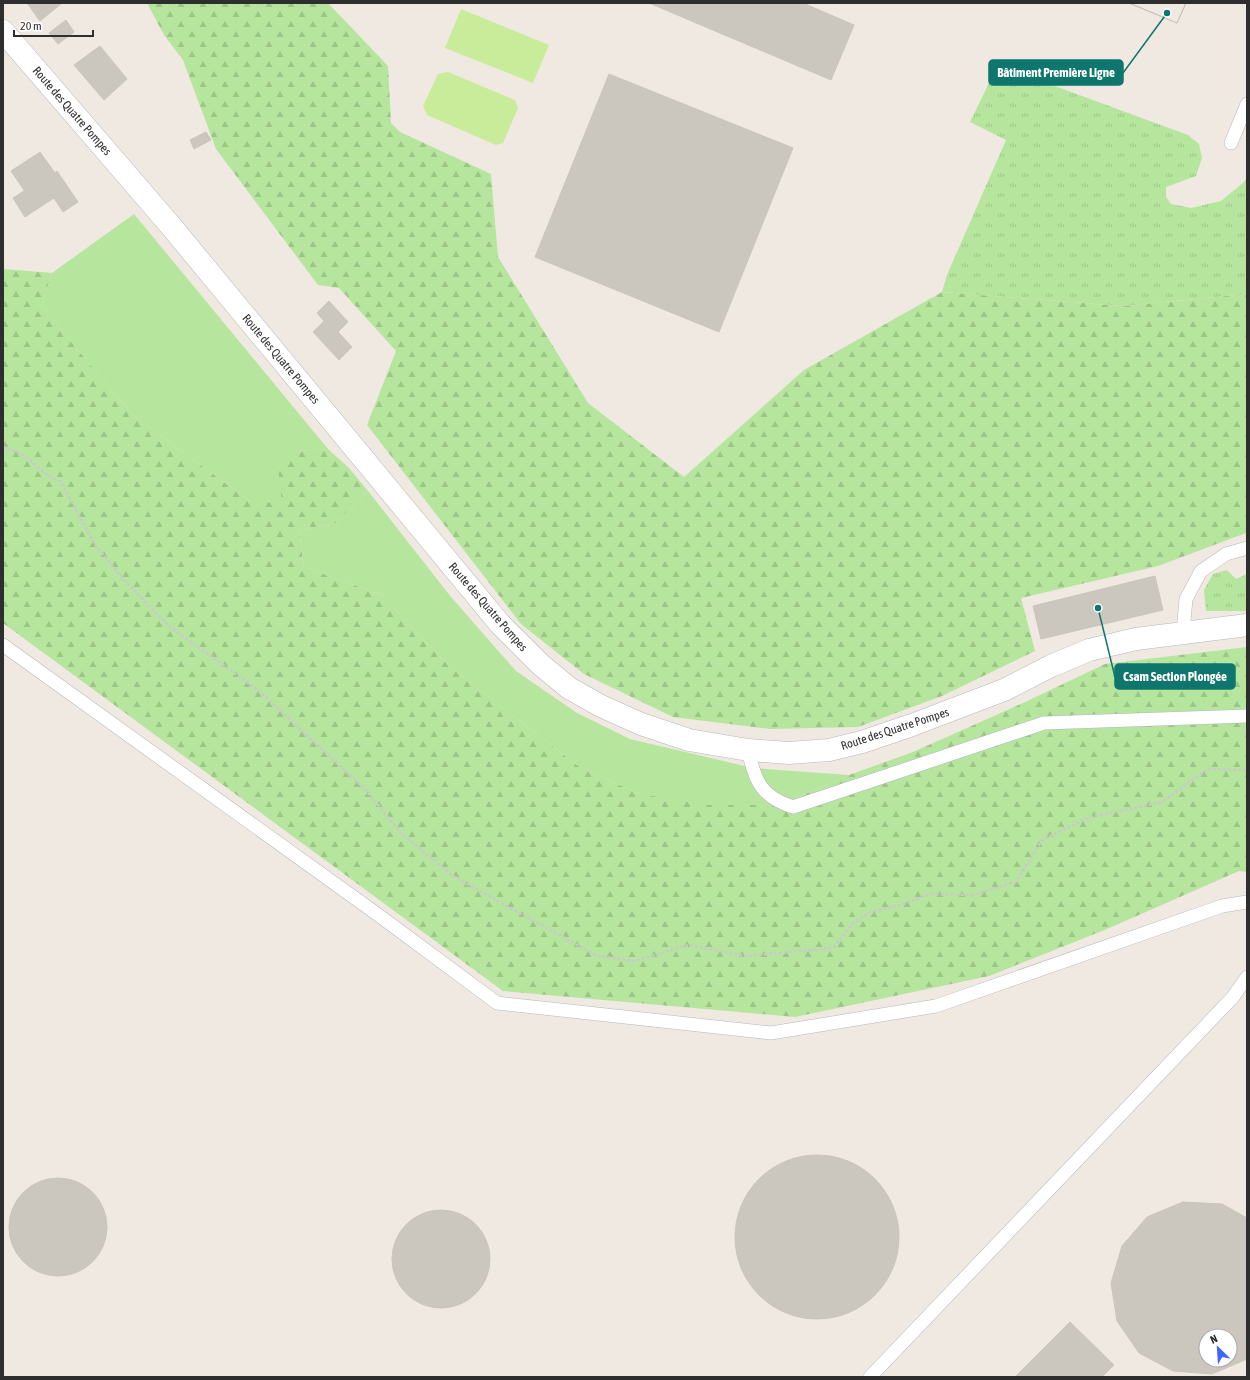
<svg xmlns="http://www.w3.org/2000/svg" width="1250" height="1380" viewBox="0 0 1250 1380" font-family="'Asap Condensed',sans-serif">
<defs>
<pattern id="grass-tufts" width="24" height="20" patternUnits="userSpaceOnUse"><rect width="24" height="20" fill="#b6e59e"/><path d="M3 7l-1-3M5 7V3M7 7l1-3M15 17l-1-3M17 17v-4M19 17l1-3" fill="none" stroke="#9dc588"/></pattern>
<pattern id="forest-firs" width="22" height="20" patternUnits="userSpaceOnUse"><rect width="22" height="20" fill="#b6e59e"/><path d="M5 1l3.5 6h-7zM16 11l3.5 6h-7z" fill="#9dc588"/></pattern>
</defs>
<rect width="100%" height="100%" fill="#efe9e1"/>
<path fill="url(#grass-tufts)" d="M1014,71L1188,135L1199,144L1202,158L1196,176L1166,187V197L1171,204L1191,208L1221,201L1244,182L1247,177V294L1123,306L942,292L947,275L1006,140L970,122L989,83L1002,76Z
M1227,570L1236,579L1247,574V611H1206L1204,590L1213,574Z"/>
<path fill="url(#forest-firs)" d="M147,3H328L388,66L391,123L400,132L491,174L498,257L588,403L684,477L804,370L942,292L1123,306L1247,294V531L1246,533L1158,566L1021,598L1035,651L942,696L858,727L771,729L673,717L584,674L521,624L367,425L396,351L339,288L318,285L216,149L183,60L164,35Z
M3,269L52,273L41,306L133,415L251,502L278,468L297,451L328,449L348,467L368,491L336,523L299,531L304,567L382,595L450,667L581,768L640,794L779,805L849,775L913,752L1023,703L1105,664L1247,647V872L1239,871L1107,929L989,976L795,1017L503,991L3,623Z"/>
<path fill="#b6e59e" d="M134,214L328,449L298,451L278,468L282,503L251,502L133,415L41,306L52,273Z
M368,491L451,597L516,671L577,713L630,739L753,768L849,775L779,805H706L640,794L581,768L450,667L382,595L304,567L299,531L336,523Z"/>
<path fill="#c9ec9a" d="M461,9L549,45L533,83L445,48Z
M448,72L515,100L518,108L503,143L496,145L427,115L423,106L438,74Z"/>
<path fill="#cbc7bf" stroke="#cbc5ba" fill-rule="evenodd" d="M27,3H62L40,21Z
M649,3H803L854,25L831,80Z
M1129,3H1186L1177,23Z
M1129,3H1186L1177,23Z
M66,20L74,32L58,44L49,33Z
M100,46L127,79L104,100L74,65Z
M609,74L793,148L719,332L535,257Z
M206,132L211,140L194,149L190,140Z
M40,152L55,173L57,171L78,202L63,212L54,198L37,209L11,171Z
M24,191L37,209L25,217L13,198Z
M329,301L348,322L338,332L352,347L339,360L313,332L324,321L317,313Z
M1155,576L1163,610L1041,639L1033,606Z
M735 1237a82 82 0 1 1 164 0a82 82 0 1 1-164 0Z
M9 1227a49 49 0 1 1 98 0a49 49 0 1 1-98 0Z
M1183,1202L1222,1204L1247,1218V1359L1212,1374L1173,1371L1139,1353L1117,1321L1111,1283L1122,1246L1147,1217ZM1206,1336H1230V1360H1206Z
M392 1259a49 49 0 1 1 98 0a49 49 0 1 1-98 0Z
M1070,1322L1114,1365L1102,1377H1015Z"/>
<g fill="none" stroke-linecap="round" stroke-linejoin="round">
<defs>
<path id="lane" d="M1231,143L1247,104
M1183,632L1186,599L1201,571L1226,554L1247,548
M3,645L377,914L497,1003L771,1033L936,1006L1222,906L1247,902
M748,750C755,781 761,797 793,807L1044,723L1247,716
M870,1377L1233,997L1247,977"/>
<path id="secondary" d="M3,31L170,225L500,624L541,665L569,688L601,706L641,724L689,740L748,750L789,753L829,750L862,742L912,725L1004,690L1051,666L1089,650L1136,639L1247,625"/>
</defs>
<use href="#lane" stroke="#b4b7c1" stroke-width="14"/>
<use href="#secondary" stroke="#b4b7c1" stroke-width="23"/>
<path stroke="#c9c9c9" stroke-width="2.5" stroke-dasharray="3 2" stroke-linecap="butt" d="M3,447L22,454L47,475L61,482L95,545L125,581L170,627L258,690L365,789L401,833L453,876L597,956L634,961L689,945L745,956L833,948L854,922L871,912L900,905L930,894L973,895L1016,882L1042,840L1090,817L1162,802L1208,769L1247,770"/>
<use href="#lane" stroke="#fff" stroke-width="13"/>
<use href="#secondary" stroke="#fff" stroke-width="22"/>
</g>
<g text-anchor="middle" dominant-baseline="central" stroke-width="3" stroke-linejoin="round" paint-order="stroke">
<g font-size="12" fill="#2e2e2e" stroke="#fff">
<text transform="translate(72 111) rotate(49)">Route des Quatre Pompes</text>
<text transform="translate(281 359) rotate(50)">Route des Quatre Pompes</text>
<text transform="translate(488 607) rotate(49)">Route des Quatre Pompes</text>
<text transform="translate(895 729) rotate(-18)">Route des Quatre Pompes</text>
</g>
</g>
<path fill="none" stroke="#0f766e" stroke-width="1.5" d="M1167 13L1123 73M1098 608L1115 677"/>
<g fill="#0f766e" stroke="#fff" stroke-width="1.5">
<circle cx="1167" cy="13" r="4"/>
<circle cx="1098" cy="608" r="4"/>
</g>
<g fill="#0f766e" stroke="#0f766e" stroke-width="1.5">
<rect x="989" y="60" width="134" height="25" rx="4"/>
<rect x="1115" y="664" width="120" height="25" rx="4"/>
</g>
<g font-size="13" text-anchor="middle" font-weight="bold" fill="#fff">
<text x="1056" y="77">Bâtiment Première Ligne</text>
<text x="1175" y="681">Csam Section Plongée</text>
</g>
<rect width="1250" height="1380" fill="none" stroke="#2e2e2e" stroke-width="8"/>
<g transform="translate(1218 1348) rotate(335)"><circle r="19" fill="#ffffff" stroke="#ababab"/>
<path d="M0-3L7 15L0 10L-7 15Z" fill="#4264fb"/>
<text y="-6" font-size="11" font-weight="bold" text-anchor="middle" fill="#2e2e2e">N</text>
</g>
<path d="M14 30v6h79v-6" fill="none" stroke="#2e2e2e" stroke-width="2"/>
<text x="20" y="30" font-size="12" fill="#2e2e2e" stroke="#ffffff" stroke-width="3" paint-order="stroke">20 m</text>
</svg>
